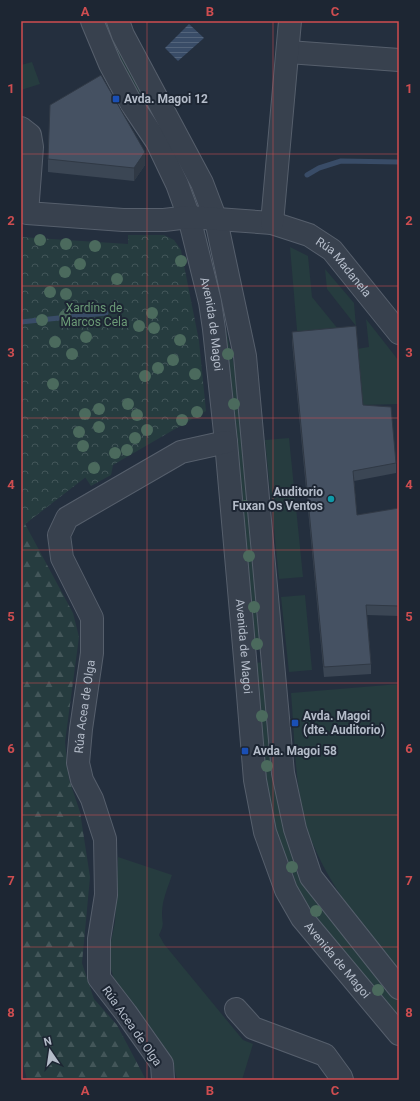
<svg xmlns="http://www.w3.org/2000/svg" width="420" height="1101" viewBox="0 0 420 1101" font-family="Roboto,sans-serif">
<defs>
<pattern id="forest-firs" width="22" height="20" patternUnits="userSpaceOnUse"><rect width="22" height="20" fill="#263c3f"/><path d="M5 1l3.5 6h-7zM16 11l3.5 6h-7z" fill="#435659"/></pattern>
<pattern id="park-crowns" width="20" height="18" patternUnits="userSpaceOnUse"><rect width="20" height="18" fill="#263c3f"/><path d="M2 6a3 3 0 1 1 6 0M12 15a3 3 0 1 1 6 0" fill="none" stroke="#435659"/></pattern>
<pattern id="water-rules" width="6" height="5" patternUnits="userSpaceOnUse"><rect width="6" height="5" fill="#394c67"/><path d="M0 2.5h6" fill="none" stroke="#53647b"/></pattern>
</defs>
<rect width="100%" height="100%" fill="#242f3e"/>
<path fill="#263c3f" d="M97,21H110L167,138L146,104L129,82Z
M32,62L40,84L21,90V65Z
M290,247L308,256L312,297L338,329L298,342Z
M210,258L236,374L264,645L252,647Z
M325,269L354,303L356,326L327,289Z
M366,319L399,361V404L362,405L357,349L369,347Z
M289,438L303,577L279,579L265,440Z
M305,595L312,670L289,672L281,597Z
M265,662L288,833L385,984L399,1002V1021L308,908L286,866L270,820L253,663Z
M399,684V970C363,926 329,888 309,834C294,790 295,738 291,693Z
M118,857L172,875C168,887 162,900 162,913C162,925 165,922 159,935L164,944L243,1040L253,1044L242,1080H177L173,1063L156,1035L114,979L109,963L110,947L115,922Z"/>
<path fill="url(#forest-firs)" d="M21,423L86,477L25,524L73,613L79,637L65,742L69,779L80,812L90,877L82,963L94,999L117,1025L146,1080H27L21,1055Z"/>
<path fill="url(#park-crowns)" d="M128,235H164L174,240L181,250L199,341L206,411L113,465L111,475L91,486L85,477L25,524L21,525V237L128,244Z"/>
<path fill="url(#water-rules)" d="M189,24L204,38L178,61L165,48Z"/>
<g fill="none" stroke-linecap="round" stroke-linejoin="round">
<path stroke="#394c67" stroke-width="5" d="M307,175L319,168L341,161L399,162
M21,322L106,313"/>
<defs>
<g id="minor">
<path id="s1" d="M92,21L110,64L131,103L157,142L177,184L189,217L210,302L214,329L226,442L245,658L255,780L265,832L286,890L302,918L399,1034"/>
<path d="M118,21L123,35L202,183L216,220L245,356L283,773L295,829L311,877L399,988"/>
<path d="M288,52L399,60"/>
<path id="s2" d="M21,128L30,135L32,147L27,213L123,220H164L189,217L272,223L309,235L332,250L399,333"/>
<path d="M272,223L290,21"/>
<path d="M236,1009L253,1028L325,1055L341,1077L342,1080"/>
<path id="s3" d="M163,1080L162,1064L126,1013L99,978V939L106,895L105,839L92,799L82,780L78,763L81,729L92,653V618L62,558L59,535L67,518L181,452L226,442"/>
</g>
</defs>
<use href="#minor" stroke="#565f6c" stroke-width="24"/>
<use href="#minor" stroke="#38414e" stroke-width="22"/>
</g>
<g fill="#4b6a5d">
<circle cx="40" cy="240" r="6"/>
<circle cx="66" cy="244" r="6"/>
<circle cx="95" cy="246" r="6"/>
<circle cx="181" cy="261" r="6"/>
<circle cx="80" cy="264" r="6"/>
<circle cx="65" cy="272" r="6"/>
<circle cx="117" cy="279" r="6"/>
<circle cx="50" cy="292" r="6"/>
<circle cx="66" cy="294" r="6"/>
<circle cx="152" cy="313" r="6"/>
<circle cx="65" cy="316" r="6"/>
<circle cx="42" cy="320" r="6"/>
<circle cx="139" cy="326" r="6"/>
<circle cx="154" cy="328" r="6"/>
<circle cx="86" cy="337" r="6"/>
<circle cx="180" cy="340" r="6"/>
<circle cx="55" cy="342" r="6"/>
<circle cx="72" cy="354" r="6"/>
<circle cx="228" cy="354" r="6"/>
<circle cx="173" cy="360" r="6"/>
<circle cx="158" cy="368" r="6"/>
<circle cx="195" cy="374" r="6"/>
<circle cx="145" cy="376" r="6"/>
<circle cx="53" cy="384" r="6"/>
<circle cx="128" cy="404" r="6"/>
<circle cx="234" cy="404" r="6"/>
<circle cx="99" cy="409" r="6"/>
<circle cx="197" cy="412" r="6"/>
<circle cx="85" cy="414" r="6"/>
<circle cx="137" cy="415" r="6"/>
<circle cx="182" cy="420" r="6"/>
<circle cx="99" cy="427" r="6"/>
<circle cx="147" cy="430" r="6"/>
<circle cx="79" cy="432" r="6"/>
<circle cx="135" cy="438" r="6"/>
<circle cx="83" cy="446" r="6"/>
<circle cx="127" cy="450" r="6"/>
<circle cx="115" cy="453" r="6"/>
<circle cx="94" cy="468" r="6"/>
<circle cx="245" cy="506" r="6"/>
<circle cx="249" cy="556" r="6"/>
<circle cx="254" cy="607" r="6"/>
<circle cx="257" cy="644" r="6"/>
<circle cx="262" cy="716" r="6"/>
<circle cx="267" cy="766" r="6"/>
<circle cx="292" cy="867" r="6"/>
<circle cx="316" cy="911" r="6"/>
<circle cx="378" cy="990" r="6"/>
</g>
<path fill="#3b4654" d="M48,159L145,165L134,181L48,172Z
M292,332L363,405L396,463V473L354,481L357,515L399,508V616L367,615L371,664V674L324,677L292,342Z"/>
<path fill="#303945" d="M145,152V165L134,181V168Z"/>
<path fill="#455162" stroke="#303945" d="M101,75L145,152L134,168L48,159L50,105Z
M356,326L363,405L391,407L396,463L353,471L357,515L399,508V606L366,605L371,664L324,667L292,332Z"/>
<path fill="none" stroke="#ce4d50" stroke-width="1" stroke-opacity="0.55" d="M147,21V1080M273,21V1080M21,154H399M21,286H399M21,418H399M21,550H399M21,683H399M21,815H399M21,947H399"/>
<g fill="#1a4fb4" stroke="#1d2633" stroke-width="1.5">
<rect x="112" y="95" width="8" height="8" rx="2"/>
<rect x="291" y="719" width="8" height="8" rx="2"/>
<rect x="241" y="747" width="8" height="8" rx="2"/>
</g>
<circle fill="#0f9aa8" stroke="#1d2633" stroke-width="1.5" cx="331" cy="499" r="4"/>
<g text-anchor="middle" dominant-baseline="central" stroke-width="4" stroke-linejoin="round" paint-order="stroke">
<g font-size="12" font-weight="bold" fill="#b4bcc9" stroke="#1d2633" text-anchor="start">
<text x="124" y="99">Avda. Magoi 12</text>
<text x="323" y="492" text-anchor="end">Auditorio<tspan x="323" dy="14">Fuxan Os Ventos</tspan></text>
<text x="303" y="716">Avda. Magoi<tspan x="303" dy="14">(dte. Auditorio)</tspan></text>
<text x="253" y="751">Avda. Magoi 58</text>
</g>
<g font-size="12" fill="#b4bcc9" stroke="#1d2633">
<text stroke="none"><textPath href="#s2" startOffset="422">Rúa Madanela</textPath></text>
<text stroke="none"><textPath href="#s1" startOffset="329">Avenida de Magoi</textPath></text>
<text stroke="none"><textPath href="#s1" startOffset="653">Avenida de Magoi</textPath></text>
<text stroke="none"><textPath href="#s3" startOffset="400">Rúa Acea de Olga</textPath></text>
<text stroke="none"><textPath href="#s1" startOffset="989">Avenida de Magoi</textPath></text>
<text transform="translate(132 1026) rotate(55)">Rúa Acea de Olga</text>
</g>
<g font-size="12" fill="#6b9a76" stroke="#1d2633">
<text x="94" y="308">Xardíns de<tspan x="94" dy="14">Marcos Cela</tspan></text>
</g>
</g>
<rect width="420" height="1101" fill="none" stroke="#1d2633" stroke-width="44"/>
<g transform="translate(50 1051) rotate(347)" stroke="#1d2633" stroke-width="3" paint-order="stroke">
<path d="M0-3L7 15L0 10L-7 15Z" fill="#b4bcc9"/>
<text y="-6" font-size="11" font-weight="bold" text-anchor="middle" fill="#b4bcc9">N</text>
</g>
<rect x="22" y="22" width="376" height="1057" fill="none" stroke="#ce4d50" stroke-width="1.5"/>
<g font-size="13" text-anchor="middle" font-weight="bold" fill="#ce4d50">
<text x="85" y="16">A</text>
<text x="210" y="16">B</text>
<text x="335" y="16">C</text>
<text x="11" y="93">1</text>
<text x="409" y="93">1</text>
<text x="11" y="225">2</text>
<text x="409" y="225">2</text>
<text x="11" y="357">3</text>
<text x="409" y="357">3</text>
<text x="11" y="489">4</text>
<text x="409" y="489">4</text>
<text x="11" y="621">5</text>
<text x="409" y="621">5</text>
<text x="11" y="753">6</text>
<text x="409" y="753">6</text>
<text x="11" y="885">7</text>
<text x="409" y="885">7</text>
<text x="11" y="1017">8</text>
<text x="409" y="1017">8</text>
<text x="85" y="1095">A</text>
<text x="210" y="1095">B</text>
<text x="335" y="1095">C</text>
</g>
</svg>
